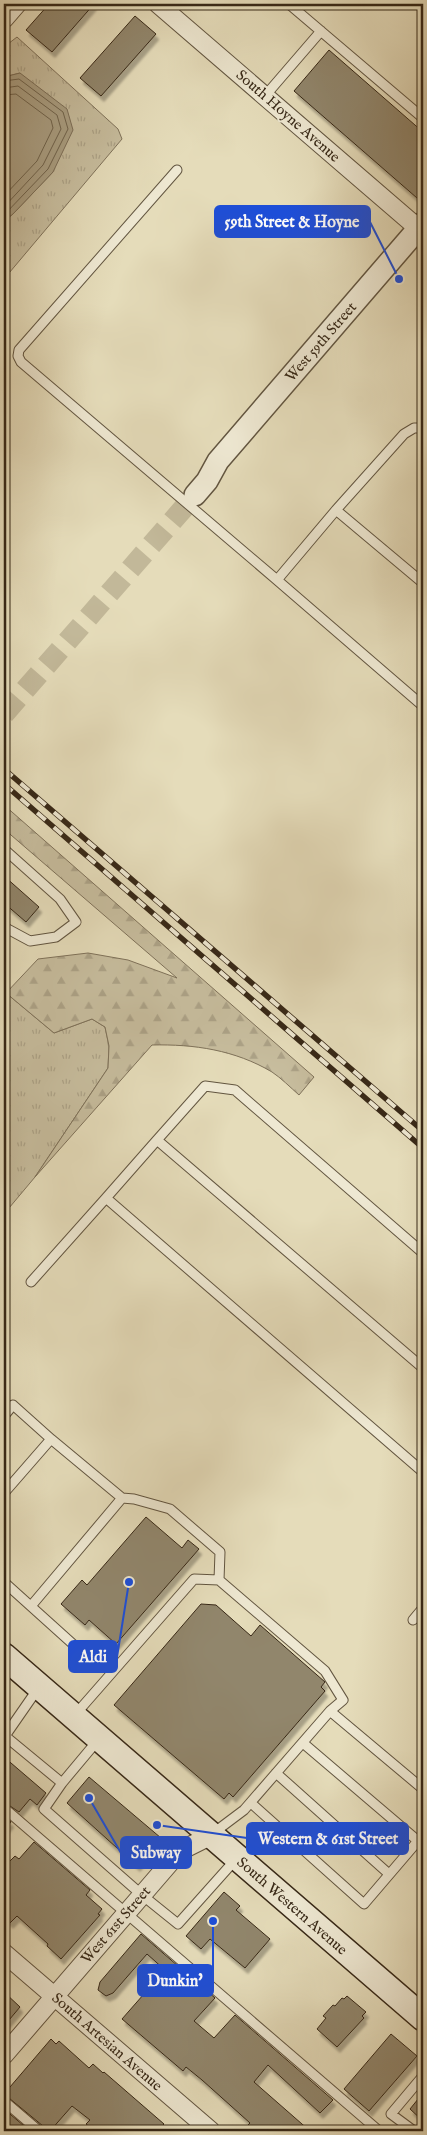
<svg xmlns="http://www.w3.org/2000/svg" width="427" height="2135" viewBox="0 0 427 2135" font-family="'IM FELL English',serif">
<defs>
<pattern id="grass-tufts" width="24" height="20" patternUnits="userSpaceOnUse" patternTransform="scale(1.25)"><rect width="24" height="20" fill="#c7bd9e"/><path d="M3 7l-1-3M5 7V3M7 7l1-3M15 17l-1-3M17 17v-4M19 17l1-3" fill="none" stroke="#aca287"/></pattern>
<pattern id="forest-firs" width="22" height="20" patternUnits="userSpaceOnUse" patternTransform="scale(1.25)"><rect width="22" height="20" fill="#c7bd9e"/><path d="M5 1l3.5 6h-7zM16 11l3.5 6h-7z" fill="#aca287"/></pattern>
<filter id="shadow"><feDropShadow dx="3" dy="5.5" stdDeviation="1" flood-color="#0004"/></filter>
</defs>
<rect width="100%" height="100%" fill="#e5dcba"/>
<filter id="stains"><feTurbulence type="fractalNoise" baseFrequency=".004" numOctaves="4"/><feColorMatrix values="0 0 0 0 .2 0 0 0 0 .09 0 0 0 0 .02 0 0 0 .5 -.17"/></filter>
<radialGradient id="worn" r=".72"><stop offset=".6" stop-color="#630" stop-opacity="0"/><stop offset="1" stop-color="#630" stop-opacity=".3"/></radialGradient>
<path fill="url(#grass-tufts)" stroke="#7f725a" d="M17,37L118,129L122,139L4,279V221L13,214L53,172L20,73L4,77V47Z
M6,993L54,1033L92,1019L105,1027L109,1046L108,1068L35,1177L4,1214V996Z"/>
<path fill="url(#forest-firs)" stroke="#7f725a" d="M4,805L314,1077L299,1095C290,1087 281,1078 272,1072C235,1050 194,1044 152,1045L35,1177L108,1068L109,1046L105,1027L92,1019L54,1033L6,993L38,959L88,953L128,960L177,978L4,829Z"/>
<path fill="#aa9f83" stroke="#7c6f58" d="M20,73L67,109L73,130L53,172L13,214L4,221V77Z"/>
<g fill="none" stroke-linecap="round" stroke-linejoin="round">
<path stroke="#70644d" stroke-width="1" d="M4,81L19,79L63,112L68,129L48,169L4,215
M4,88L18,86L57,115L61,129L43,165L4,207
M4,95L16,94L51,120L53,128L37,161L4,196"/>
</g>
<path fill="#91866c" stroke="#372817" filter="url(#shadow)" d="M49,4H94L52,52L26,30Z
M135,16L156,34L101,96L80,78Z
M329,50L423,132V190L417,198L294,91Z
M4,876L39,907L26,922L4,903Z
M146,1517L182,1548L188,1540L199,1549L116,1644L89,1620L85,1625L61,1604L82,1580L87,1585Z
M201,1604L216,1605L251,1636L260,1625L325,1682L321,1687L325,1691L233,1797L229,1793L224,1799L114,1705Z
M4,1757L46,1793L37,1805L30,1799L19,1812L4,1802Z
M89,1777L161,1838L137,1866L67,1803Z
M4,1816L11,1822L4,1830Z
M34,1842L90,1890L86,1895L102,1909L98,1914L100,1915L61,1959L47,1946L48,1944L17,1916L10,1923L4,1917V1858L9,1862L15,1856L19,1859Z
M224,1892L240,1906L236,1910L270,1939L245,1968L210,1939L201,1949L186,1936Z
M141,1934L215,1998L194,2021L214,2038L235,2015L333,2100L320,2113L268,2065L254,2082L310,2131H255L248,2125L250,2123L202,2080L186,2067L183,2071L122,2019L165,1970L147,1954L113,1993L106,1996L98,1990L100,1982Z
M4,1992L20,2007L4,2026Z
M347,1996L366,2012L362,2016L364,2018L337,2047L317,2029L326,2018L323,2016L333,2005L335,2006L342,1998L344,1999Z
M391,2034L417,2056L369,2111L344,2089Z
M51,2039L56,2044L59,2041L89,2068L93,2064L103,2073L104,2072L164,2124L157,2131H95L86,2124L90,2120L72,2106L50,2131H45L43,2126L4,2094Z
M423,2093V2121L410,2109Z
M4,2109L30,2131H4Z"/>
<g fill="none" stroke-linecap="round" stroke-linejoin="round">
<path stroke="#c2b899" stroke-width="21" stroke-dasharray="21 11" stroke-linecap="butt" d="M4,714L195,495"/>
<defs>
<path id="service" d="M289,4L423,118
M265,96L321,31
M177,170L19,350L18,356L21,362L277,580
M423,428H414L404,434L336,510L423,583
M336,510L277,580L423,706
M4,849L60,899L76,922L56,937L30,941L4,927
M157,1140L205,1086L235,1090L423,1253
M106,1198L157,1140L423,1368
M31,1282L106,1198L423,1472
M4,1416L13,1405L51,1439L4,1493
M51,1439L122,1498L134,1499L170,1509L220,1552L219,1580
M4,1582L85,1655
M31,1606L122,1498
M413,1620L423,1608
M39,1687L5,1736L62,1783L98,1740
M330,1711L423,1789
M74,1716L194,1579L219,1580L325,1671L343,1700L330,1711L244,1810L212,1834
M303,1743L418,1841
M276,1773L389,1874
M62,1783L44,1809L142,1895L178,1924L236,1859
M251,1803L364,1904L423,1835
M4,1808L379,2131
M4,2101L39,2131
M414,2131L391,2114L423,2076"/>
<path id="minor" d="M158,4L419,229
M4,19L17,4
M4,1953L211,2131
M4,2055L180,1851L210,1836"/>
<path id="tertiary" d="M195,495L207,481L218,461L423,223"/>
<path id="secondary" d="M4,1656L423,2018"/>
</defs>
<use href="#service" stroke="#625540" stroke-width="11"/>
<use href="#minor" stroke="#625540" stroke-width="20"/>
<use href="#tertiary" stroke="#625540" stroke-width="24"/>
<use href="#secondary" stroke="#372817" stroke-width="28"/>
<use href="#service" stroke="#eee8d2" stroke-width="9"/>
<use href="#minor" stroke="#eee8d2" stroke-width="18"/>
<use href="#tertiary" stroke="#eee8d2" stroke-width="21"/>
<use href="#secondary" stroke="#eee8d2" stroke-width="25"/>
<defs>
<path id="rail" d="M4,769L423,1131
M4,784L423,1148"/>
</defs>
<use href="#rail" stroke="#372817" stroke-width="5.5"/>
<use href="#rail" stroke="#eee8d2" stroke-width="4" stroke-dasharray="11" stroke-linecap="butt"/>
</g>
<g text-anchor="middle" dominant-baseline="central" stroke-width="4" stroke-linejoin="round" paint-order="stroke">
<g font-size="15" fill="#372817" stroke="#eee8d2">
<text transform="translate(288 116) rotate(41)">South Hoyne Avenue</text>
<text transform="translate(321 342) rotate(-49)">West 59th Street</text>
<text transform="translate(292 1906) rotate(41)">South Western Avenue</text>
<text transform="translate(116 1925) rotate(-49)">West 61st Street</text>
<text transform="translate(107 2042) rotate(41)">South Artesian Avenue</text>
</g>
</g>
<path fill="none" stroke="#1d4ed8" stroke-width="2" d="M399 279L370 222M129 1582L117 1657M157 1825L247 1838M89 1798L121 1853M213 1921L213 1980"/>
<g fill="#1d4ed8" stroke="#eee8d2" stroke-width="2">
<circle cx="399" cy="279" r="5"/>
<circle cx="129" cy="1582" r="5"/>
<circle cx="157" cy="1825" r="5"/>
<circle cx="89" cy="1798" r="5"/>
<circle cx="213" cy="1921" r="5"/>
</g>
<g fill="#1d4ed8" stroke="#1d4ed8" stroke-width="2">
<rect x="215" y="206" width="155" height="31" rx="5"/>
<rect x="69" y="1641" width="48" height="31" rx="5"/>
<rect x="247" y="1823" width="161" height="31" rx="5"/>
<rect x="121" y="1837" width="70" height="31" rx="5"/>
<rect x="138" y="1965" width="75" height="31" rx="5"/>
</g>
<g font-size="16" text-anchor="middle" font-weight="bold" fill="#fff">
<text x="292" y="227">59th Street &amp; Hoyne</text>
<text x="93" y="1662">Aldi</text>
<text x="328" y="1844">Western &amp; 61st Street</text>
<text x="156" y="1858">Subway</text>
<text x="175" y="1986">Dunkin'</text>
</g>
<rect width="427" height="2135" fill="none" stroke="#e5dcba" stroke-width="20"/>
<rect x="5" y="5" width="417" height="2125" fill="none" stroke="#372817" stroke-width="2.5"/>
<rect x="10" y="10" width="407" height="2115" fill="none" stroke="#372817"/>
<rect width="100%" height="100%" filter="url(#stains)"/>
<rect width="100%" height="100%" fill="url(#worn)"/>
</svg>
